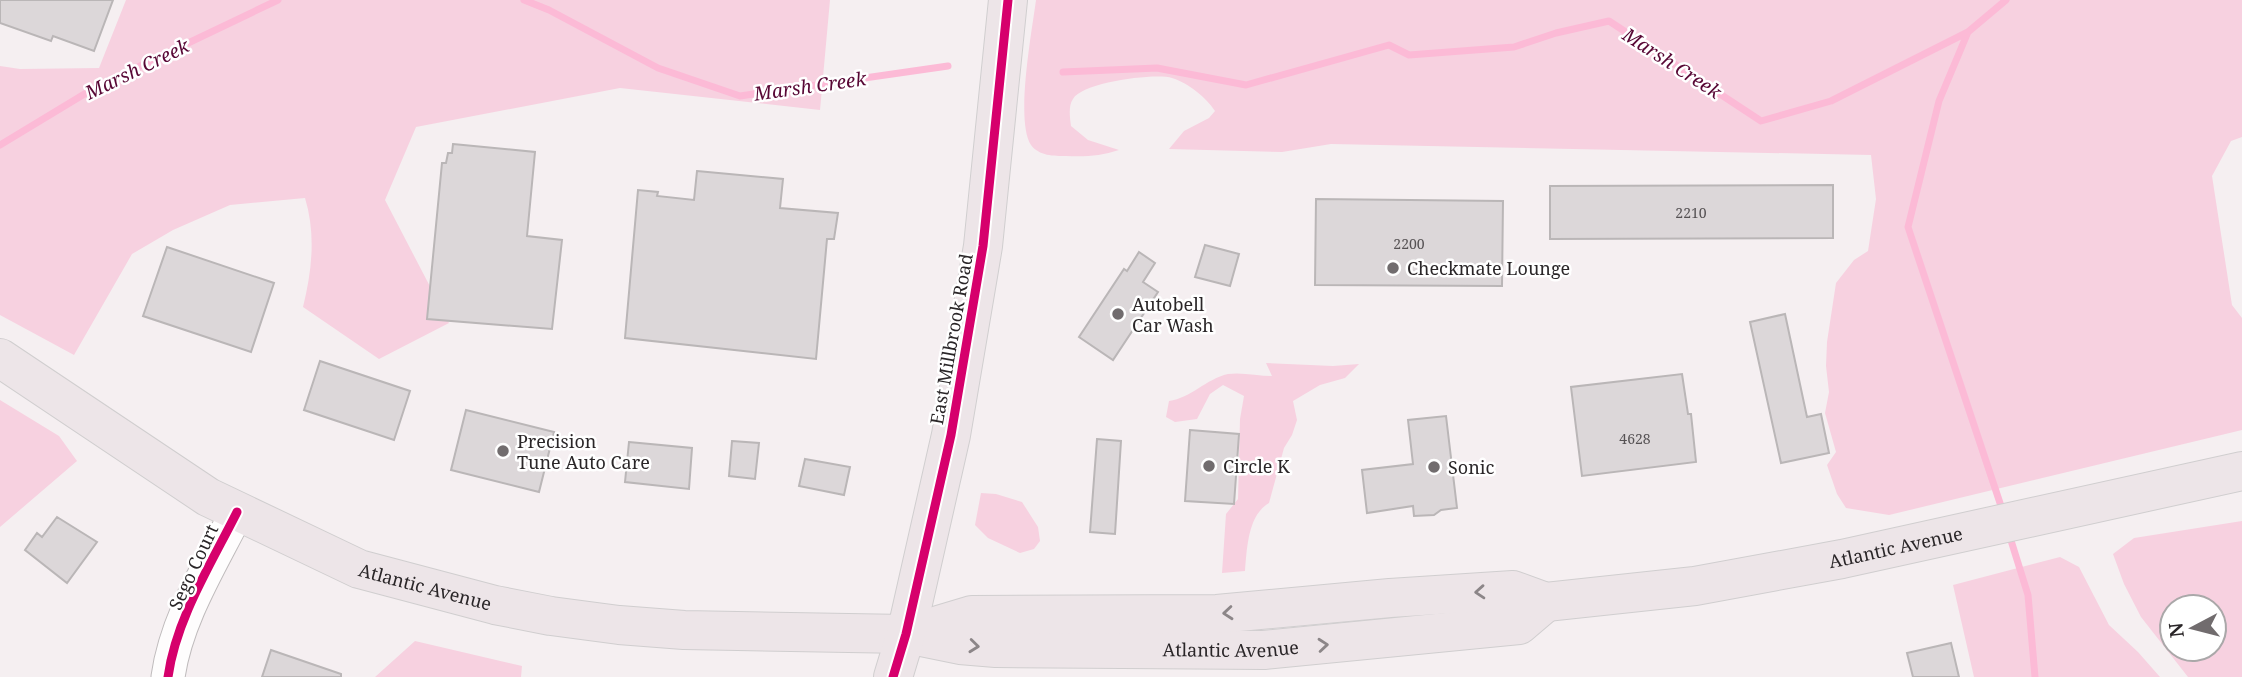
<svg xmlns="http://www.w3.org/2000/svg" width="2242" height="677" viewBox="0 0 2242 677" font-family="'Noto Serif',serif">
<rect width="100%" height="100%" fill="#f5eff1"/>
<path fill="#f7d1e0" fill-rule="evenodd" d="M126,0H830L820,110L620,88L416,127L385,200L449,323L379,359L303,307C312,271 316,234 305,198L230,205L173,230L132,254L74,355L0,315V66L20,69L99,68Z
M1036,0H2242V137L2231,141L2212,176L2232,305L2242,318V430L1889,515L1846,508L1837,494L1827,465L1836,452L1825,413L1829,392L1826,366L1827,342L1836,283L1854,260L1868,251L1876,199L1871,155L1331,144L1282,152L1169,149L1184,131L1209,118L1215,111C1206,97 1188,83 1172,78C1155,73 1083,82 1073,99C1068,106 1070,118 1071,126L1088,140L1119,150C1101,156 1085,157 1066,156C1054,156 1039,156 1031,145C1015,121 1032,31 1036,0Z
M1266,363L1333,366L1359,364L1345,378L1320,385L1293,401L1297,420L1292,435L1284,448L1269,503C1248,515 1247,548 1245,571L1222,573L1226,514L1238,499L1240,419L1244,396L1223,385L1210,394L1197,419L1175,422L1166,417L1169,401C1191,398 1206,379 1228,374C1242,372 1258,376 1272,376Z
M0,400L59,436L77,461L0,527Z
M981,493L996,494L1022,502L1038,527L1040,541L1034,549L1020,553L988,538L975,525Z
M2242,521V677H2188L2141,617L2124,584L2113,554L2134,538ZM2172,607H2214V649H2172Z
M2060,557L2079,567L2109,625L2138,652L2160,677H1974L1953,585Z
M415,641L522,666L521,677H375Z"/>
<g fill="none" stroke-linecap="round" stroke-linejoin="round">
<path stroke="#fcbad6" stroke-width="7" d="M524,0L549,10L658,68L740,96L948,66
M1968,32L1939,101L1908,227L2003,512
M1063,72L1157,68L1246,85L1389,45L1409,55L1514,47L1556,33L1609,21L1761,121L1831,101L1968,32L2006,0
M0,145L96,87L278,0
M2009,534L2028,595L2035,677"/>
</g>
<path fill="#dcd7d9" stroke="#bab6b7" stroke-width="2" d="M0,0H113L94,51L53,36L51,41L0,23Z
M453,144L535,152L527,236L562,240L552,329L427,319L442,163H446L448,153H452Z
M697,171L783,179L780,208L838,213L834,239H827L816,359L625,338L638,190L658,192L657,196L694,200Z
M1833,185V238L1550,239V186Z
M1316,199L1503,201L1502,286L1315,285Z
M1205,245L1239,254L1230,286L1195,277Z
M167,247L274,283L251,352L143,316Z
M1139,252L1155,263L1143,282L1158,292L1113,360L1079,337L1124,269L1127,271Z
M1785,314L1807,417L1821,414L1829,453L1781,463L1750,322Z
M320,361L410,391L394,440L304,410Z
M1682,374L1688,414H1691L1696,462L1582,476L1571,387Z
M466,410L554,432L539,492L451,470Z
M1446,416L1457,508L1441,510L1434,515L1414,516L1413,506L1367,513L1362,470L1413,464L1408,420Z
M1190,430L1239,434L1234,504L1185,501Z
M1097,439L1121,441L1115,534L1090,532Z
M732,441L759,443L755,479L729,476Z
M629,442L692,448L689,489L625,482Z
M805,459L850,467L844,495L799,486Z
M57,517L97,542L67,583L25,550L37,533L42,537Z
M1951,643L1959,677H1913L1907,653Z
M271,650L341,674V677H262Z"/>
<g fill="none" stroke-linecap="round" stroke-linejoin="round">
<defs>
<path id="minor" d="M168,677C176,619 211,564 237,512"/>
<g id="major">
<path id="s1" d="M0,358L208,497L359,569L495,605L551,616L619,625L684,630L906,634L960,645L996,648L1264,650L1519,625L1546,602"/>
<path id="s2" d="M912,633L972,615L1217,614L1390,598L1513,590L1546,602L1695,586L1842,559L2242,471"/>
<path d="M893,677L906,634L951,435L983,246L1008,0"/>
</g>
</defs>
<use href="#minor" stroke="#bfbbbc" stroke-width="35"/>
<use href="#major" stroke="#d0cecf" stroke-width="40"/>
<use href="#minor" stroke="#fefdfd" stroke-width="33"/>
<use href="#major" stroke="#ede5e8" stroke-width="38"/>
<defs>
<path id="cycleway" d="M168,677C176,619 211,564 237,512
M893,677L906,634L951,435L983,246L1008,0"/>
</defs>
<use href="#cycleway" stroke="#fff" stroke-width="13"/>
<use href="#cycleway" stroke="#d6006c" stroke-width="9"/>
</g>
<defs><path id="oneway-chevron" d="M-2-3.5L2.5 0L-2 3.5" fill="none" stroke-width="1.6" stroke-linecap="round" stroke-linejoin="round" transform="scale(1.75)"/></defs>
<g stroke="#8c8688">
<use href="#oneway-chevron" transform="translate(1480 592) rotate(176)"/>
<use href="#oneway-chevron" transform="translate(1228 613) rotate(175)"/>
<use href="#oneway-chevron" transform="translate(1323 645) rotate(-5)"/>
<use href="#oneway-chevron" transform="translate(974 646) rotate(6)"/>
</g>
<g fill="#716c6e" stroke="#fff" stroke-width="2.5">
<circle cx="1393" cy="268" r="7"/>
<circle cx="1118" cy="314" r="7"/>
<circle cx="503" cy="451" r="7"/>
<circle cx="1209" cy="466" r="7"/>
<circle cx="1434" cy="467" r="7"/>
</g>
<g text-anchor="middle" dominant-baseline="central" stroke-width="5" stroke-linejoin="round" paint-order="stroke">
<g font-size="14" fill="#565254">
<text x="1691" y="212">2210</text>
<text x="1409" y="243">2200</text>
<text x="1635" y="438">4628</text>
</g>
<g font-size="18" fill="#2a2628" stroke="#fff" text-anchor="start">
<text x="1407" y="268">Checkmate Lounge</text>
<text x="1132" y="304">Autobell<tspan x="1132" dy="21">Car Wash</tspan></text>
<text x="517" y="441">Precision<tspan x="517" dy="21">Tune Auto Care</tspan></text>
<text x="1223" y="466">Circle K</text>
<text x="1448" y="467">Sonic</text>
</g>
<g font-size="18" fill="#2a2628" stroke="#fff">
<text transform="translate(951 339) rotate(-80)">East Millbrook Road</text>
<text stroke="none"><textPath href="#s2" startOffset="994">Atlantic Avenue</textPath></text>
<text transform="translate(193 567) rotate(-65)">Sego Court</text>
<text stroke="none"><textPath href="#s1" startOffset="486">Atlantic Avenue</textPath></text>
<text stroke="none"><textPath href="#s1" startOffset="1297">Atlantic Avenue</textPath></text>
</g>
<g font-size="19" font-style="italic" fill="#580735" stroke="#fff">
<text transform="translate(1672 63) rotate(33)">Marsh Creek</text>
<text transform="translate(137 69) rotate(-26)">Marsh Creek</text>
<text transform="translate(810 86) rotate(-8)">Marsh Creek</text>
</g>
</g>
<g transform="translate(2193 628) rotate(263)"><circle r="33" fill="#ffffff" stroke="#aaa8a9" stroke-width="2"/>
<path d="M0-5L12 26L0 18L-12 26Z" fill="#716c6e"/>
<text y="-10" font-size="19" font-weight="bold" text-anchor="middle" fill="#2a2628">N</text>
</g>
</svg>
